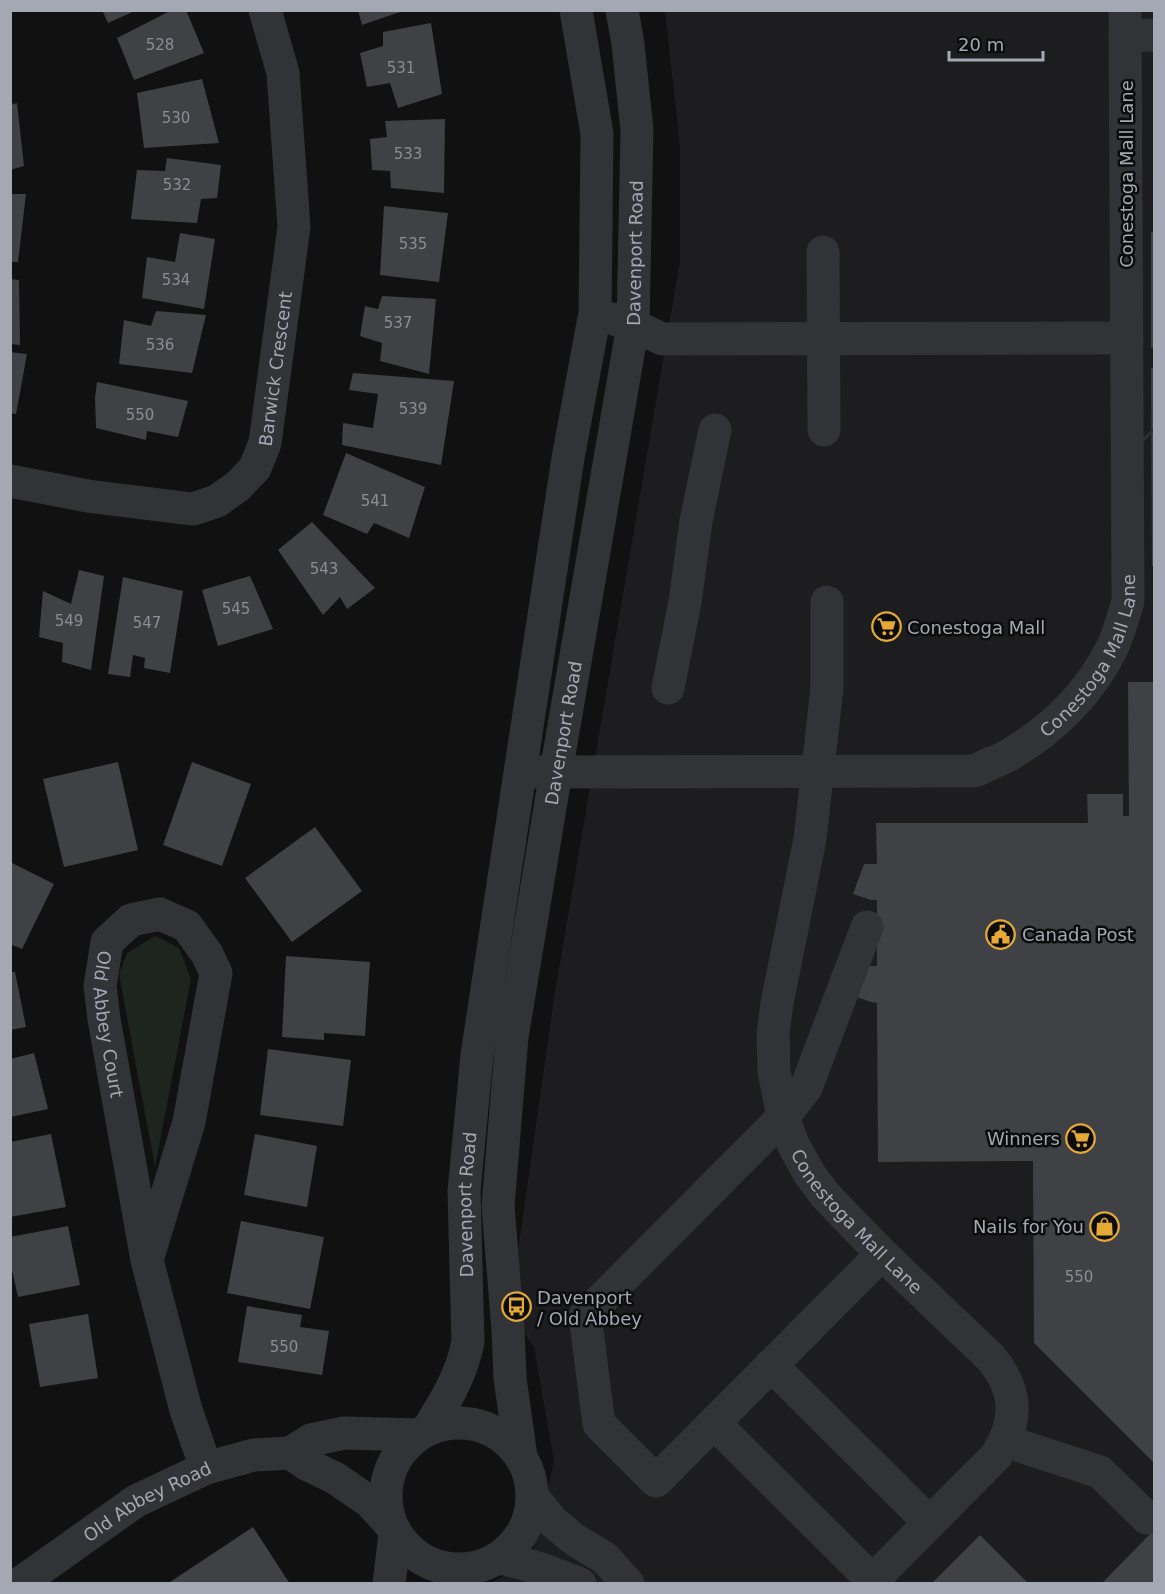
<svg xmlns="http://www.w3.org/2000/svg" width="1165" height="1594" viewBox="0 0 1165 1594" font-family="'DejaVu Sans',sans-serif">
<rect width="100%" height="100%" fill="#111112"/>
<path fill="#1d1d1f" d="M665,11H1154V1583L487,1584L530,1564L554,1461L534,1347L509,1313L555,992L680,261V147Z"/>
<path fill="#1e251e" d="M155,936L179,948L191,979L155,1167L119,974L127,953Z"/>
<path fill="#404145" d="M102,10H137L108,23Z
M172,10H186L204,53L134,80L117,38Z
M358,10H403V11L362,25Z
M431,23L442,94L398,108L390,83L367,87L360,53L383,46V32Z
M202,79L219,143L144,148L137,93Z
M17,103L24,166L10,170V105Z
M445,119L444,193L391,188L390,171L372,170L370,139L387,137L385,121Z
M167,158L221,165L217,198L201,199L197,223L131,219L137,170L165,171Z
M10,194H26L18,262H10Z
M384,206L448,213L439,282L380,275Z
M1151,232H1154V348H1151Z
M180,233L215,239L204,309L142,298L147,257L175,262Z
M10,279L19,280L20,345L10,344Z
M382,296L436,299L429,374L380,361L382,343L360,336L365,306L378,309Z
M156,311L206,315L192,373L119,364L124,320L151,326Z
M10,352L27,354L16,414L10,413Z
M1151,368H1154V565L1152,566Z
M353,373L454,381L441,465L342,445L343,423L373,428L378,394L349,390Z
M97,382L188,401L178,437L147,431L146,440L96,428L95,398Z
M346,453L425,487L409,538L374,523L367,534L323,515Z
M312,522L375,588L347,609L340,597L323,615L278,550Z
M79,570L104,576L91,670L62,662L63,643L39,637L43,591L71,604Z
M250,576L273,629L218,646L202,590Z
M123,577L183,591L170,673L144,668L145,658L133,655L130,677L108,674Z
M1128,682H1154V1463L1034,1343L1033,1161L878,1162L877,1003L871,1002L854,996L865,966H877V900H871L853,894L864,864H877L876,823H1088L1087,794H1123V816H1129Z
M118,762L138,850L64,867L43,779Z
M192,762L251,784L222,866L163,845Z
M315,827L362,891L292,942L245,878Z
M10,862L54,884L22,949L10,944Z
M286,956L370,962L365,1036L324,1033V1040L282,1037Z
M10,972H15L26,1027L10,1030Z
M268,1049L351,1060L343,1126L260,1115Z
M34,1053L48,1109L10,1117V1059Z
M51,1134L66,1207L10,1217V1142Z
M255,1134L317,1146L307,1207L244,1195Z
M241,1221L324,1237L310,1309L227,1293Z
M68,1226L80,1285L18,1297L10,1261V1237Z
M247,1306L302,1315L300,1327L329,1331L322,1375L238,1362Z
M88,1314L98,1378L40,1387L29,1324Z
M253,1527L290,1584H167Z
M1154,1530V1584H1101L1107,1578Z
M980,1535L1029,1584H931Z"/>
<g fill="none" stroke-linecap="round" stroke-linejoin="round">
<path stroke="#2e2f32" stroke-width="33" stroke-dasharray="33 16" stroke-linecap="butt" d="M1152,429L1154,431"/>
<g stroke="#323337" stroke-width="33">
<path d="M1125,36L1154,35"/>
<path d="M823,252L824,430"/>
<path d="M614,319L633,325L662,339L1127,338"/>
<path id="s1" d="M10,481L88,496L193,509L217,501L238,486L255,468L265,443L294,227L283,73L265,10"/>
<path id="s2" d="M827,602V688L810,839L777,1003L773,1034L774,1071L783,1117L794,1146L810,1175L826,1196L882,1254L990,1357C1018,1390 1019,1420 996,1456L869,1584"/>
<path d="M668,688L685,602L696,521L715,430"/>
<path id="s3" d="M536,772L975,771C986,765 998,761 1009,755C1052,730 1089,694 1111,650C1119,635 1123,617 1128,601L1125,10"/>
<path d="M867,927L806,1088L783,1117L585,1316L599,1424L656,1481L882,1254"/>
<path id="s4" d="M147,1260L189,1122L216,973L207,954L187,926L160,914L131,920L107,942L100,986L104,1019L147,1260L186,1410L206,1468"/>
<path d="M771,1365L929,1522"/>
<circle cx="459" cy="1496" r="73"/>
<path d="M714,1423L872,1580"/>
<path id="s5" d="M428,1429C445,1402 462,1374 468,1342L464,1191L477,1055L568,458L595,313L597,134L576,10"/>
<path d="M1005,1441L1100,1472L1147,1518"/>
<path d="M290,1453L308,1465L335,1478L370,1502L391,1525"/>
<path id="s6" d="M521,1457L510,1378L508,1330L498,1206L512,1037L556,772L633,325L637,130L628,44L622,10"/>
<path d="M532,1496L553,1522L575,1540L605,1558L628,1584"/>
<path d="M499,1558C527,1563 553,1573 580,1584"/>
<path id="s7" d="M19,1584L136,1501L206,1468L254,1455L290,1453L311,1440L344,1433L417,1435"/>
<path d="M389,1584L395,1534"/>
</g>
</g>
<defs>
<symbol id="supermarket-ring" viewBox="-11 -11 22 22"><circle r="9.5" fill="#0c0c0d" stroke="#e5a937" stroke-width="1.5"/><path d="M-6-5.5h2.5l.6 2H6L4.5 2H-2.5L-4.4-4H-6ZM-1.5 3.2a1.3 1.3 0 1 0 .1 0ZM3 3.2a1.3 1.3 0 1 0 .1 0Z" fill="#e5a937"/></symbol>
<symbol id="civic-ring" viewBox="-11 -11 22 22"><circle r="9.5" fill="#0c0c0d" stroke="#e5a937" stroke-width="1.5"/><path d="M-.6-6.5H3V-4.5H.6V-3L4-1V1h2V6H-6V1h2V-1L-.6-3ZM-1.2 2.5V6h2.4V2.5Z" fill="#e5a937"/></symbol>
<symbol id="shop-ring" viewBox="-11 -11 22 22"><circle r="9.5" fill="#0c0c0d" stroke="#e5a937" stroke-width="1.5"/><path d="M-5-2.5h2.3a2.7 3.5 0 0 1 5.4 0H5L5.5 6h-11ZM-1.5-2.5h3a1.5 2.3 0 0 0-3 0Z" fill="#e5a937"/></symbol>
<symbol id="bus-ring" viewBox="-11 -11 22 22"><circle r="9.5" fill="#0c0c0d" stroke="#e5a937" stroke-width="1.5"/><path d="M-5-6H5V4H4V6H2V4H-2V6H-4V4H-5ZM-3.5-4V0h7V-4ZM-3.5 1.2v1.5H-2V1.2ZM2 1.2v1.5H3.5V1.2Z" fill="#e5a937"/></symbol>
</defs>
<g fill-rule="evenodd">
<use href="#supermarket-ring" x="870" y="610" width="33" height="33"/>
<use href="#civic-ring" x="984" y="918" width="33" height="33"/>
<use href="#supermarket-ring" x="1064" y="1122" width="33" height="33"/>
<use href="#shop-ring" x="1088" y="1210" width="33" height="33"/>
<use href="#bus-ring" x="500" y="1290" width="33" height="33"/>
</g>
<g text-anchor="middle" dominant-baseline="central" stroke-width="5" stroke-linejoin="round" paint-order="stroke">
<g font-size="15" fill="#8a8e97">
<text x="160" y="45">528</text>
<text x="401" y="68">531</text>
<text x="176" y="118">530</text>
<text x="408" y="154">533</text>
<text x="177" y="185">532</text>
<text x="413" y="244">535</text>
<text x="176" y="280">534</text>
<text x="398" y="323">537</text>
<text x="160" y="345">536</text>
<text x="413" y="409">539</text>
<text x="140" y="415">550</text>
<text x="375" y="501">541</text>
<text x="324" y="569">543</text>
<text x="236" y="609">545</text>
<text x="69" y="621">549</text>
<text x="147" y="623">547</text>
<text x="1079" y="1277">550</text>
<text x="284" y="1347">550</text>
</g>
<g font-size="18" fill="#a3a8b2" stroke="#0c0c0d">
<text transform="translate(1126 174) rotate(-90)">Conestoga Mall Lane</text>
<text stroke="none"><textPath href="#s6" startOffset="1216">Davenport Road</textPath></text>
<text stroke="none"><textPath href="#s1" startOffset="363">Barwick Crescent</textPath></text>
<text stroke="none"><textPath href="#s3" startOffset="610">Conestoga Mall Lane</textPath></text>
<text stroke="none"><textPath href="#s6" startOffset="730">Davenport Road</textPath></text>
<text stroke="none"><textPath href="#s4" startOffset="526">Old Abbey Court</textPath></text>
<text stroke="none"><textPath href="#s5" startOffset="234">Davenport Road</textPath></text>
<text stroke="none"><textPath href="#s2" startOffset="650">Conestoga Mall Lane</textPath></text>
<text stroke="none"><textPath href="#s7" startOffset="153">Old Abbey Road</textPath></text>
</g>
<g font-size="18" fill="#a3a8b2" stroke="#0c0c0d" text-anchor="start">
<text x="907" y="627">Conestoga Mall</text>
<text x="1022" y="934">Canada Post</text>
<text x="1060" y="1138" text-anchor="end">Winners</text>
<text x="1084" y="1226" text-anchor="end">Nails for You</text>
<text x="537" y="1297">Davenport<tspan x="537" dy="21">/ Old Abbey</tspan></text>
</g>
</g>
<rect width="1165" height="1594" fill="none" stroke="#a3a8b2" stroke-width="24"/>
<path d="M949 51v9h94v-9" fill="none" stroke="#a3a8b2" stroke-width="3"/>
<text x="958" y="51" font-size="18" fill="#a3a8b2" stroke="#0c0c0d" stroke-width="4.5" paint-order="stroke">20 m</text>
</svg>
